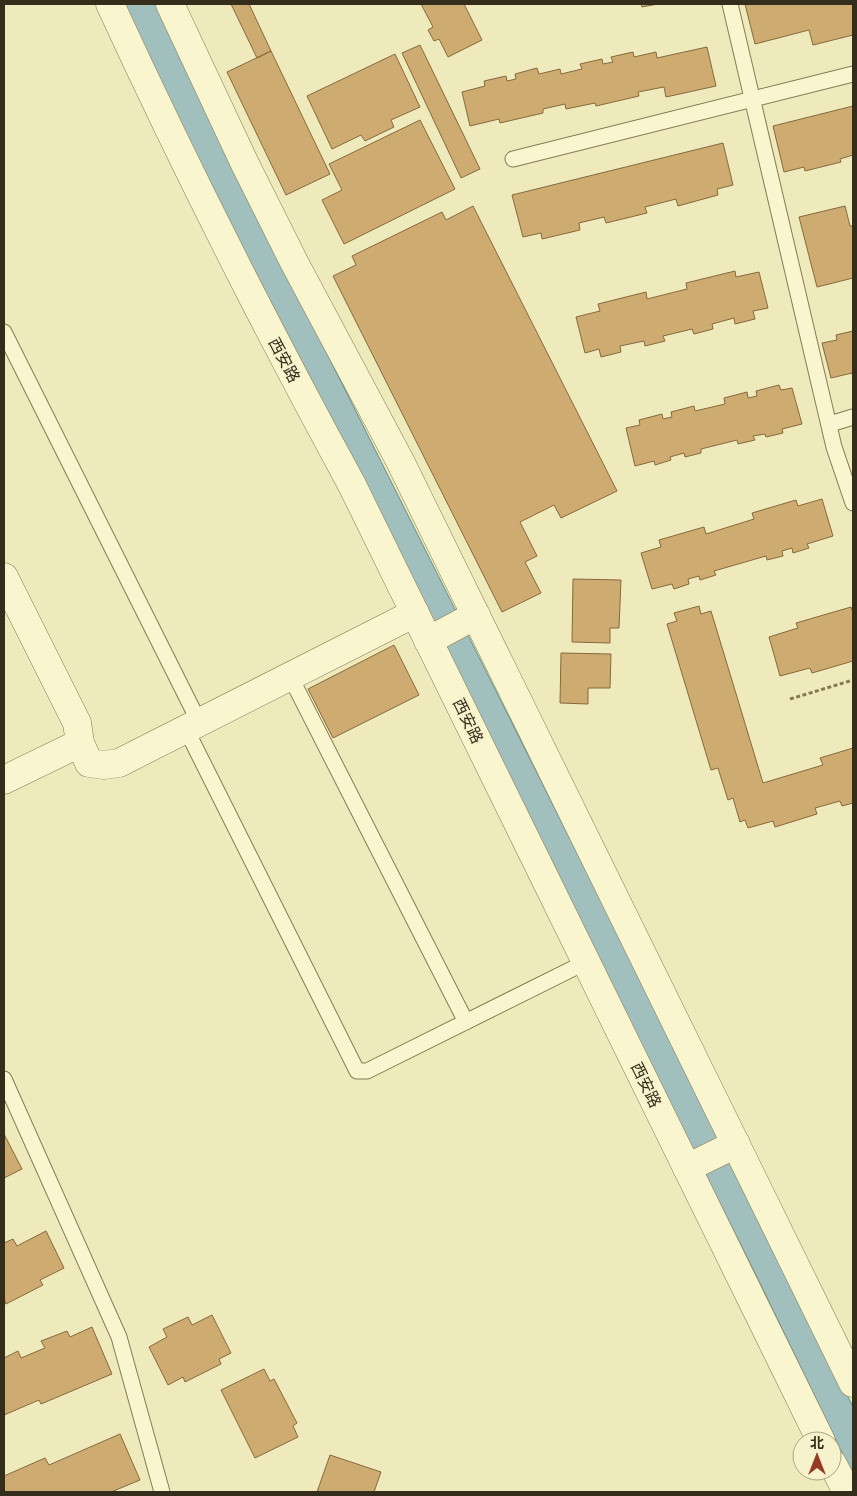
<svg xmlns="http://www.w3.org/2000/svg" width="857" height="1496" viewBox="0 0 857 1496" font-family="'Roboto Serif','Noto Sans SC',serif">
<rect width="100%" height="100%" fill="#eeeabc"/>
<path fill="#a0bfbd" stroke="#688d8b" d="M124,4H156L235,170L782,1262L853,1407V1475L756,1275L208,183Z"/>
<path fill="#ceac71" stroke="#86693b" d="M231,4H249L271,51L257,58Z
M421,4H464L482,40L448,57L439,39L434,41L428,30L433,27Z
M641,4H658L642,7Z
M745,4H853V35L813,45L809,30L755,44Z
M420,45L480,169L461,178L402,53Z
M707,47L716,86L666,97L664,87L638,92L639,96L596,106L595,103L566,109L565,104L543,109V113L500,123L499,119L470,126L462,92L485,86L484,81L506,76L507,81L516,79L515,74L537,68L539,74L560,69L561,74L582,69L580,64L602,59L603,64L613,62L611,57L633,52L634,57L656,52L657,58Z
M271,51L330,174L286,195L227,72Z
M395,54L420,107L391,120L394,127L365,141L361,135L332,149L307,96Z
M853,106V155L840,159L841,162L805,171L804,167L784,172L773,126Z
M420,120L455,189L344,244L322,200L342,190L329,164Z
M723,143L733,185L717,189L718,195L678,206L676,199L645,207L647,213L606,223L604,217L579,223L580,230L542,239L541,233L523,237L512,195Z
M473,206L617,491L561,518L554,505L520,522L537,556L525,562L541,593L502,612L333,276L356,265L352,256L442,212L446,220Z
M845,206L850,226H853V278L817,287L799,217Z
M735,271L736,277L759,272L768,308L753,311L755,319L735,324L734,318L712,324L713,329L694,334L692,329L663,336L665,341L645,346L644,341L620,346L621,352L601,357L599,349L585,353L576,317L600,311L598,304L646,292L647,299L687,289L686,283Z
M853,331V378L852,373L831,378L822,343L837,340L836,335Z
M779,385L781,390L792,388L802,424L782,429L783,433L766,437L765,434L753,436L755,440L738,444L737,440L701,449V453L685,457L684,453L670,457L671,460L655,465L654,461L635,466L626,428L640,425L639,420L662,414L663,419L672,417L671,412L694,406L695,411L725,404L724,398L747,392L748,398L757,396L756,391Z
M822,499L833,536L807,544L809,548L793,553L792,548L782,551L783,556L767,560L766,556L714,571L716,575L700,580L699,576L688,579L689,584L674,589L672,584L652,589L641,553L661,547L659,540L704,527L706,534L754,519L752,513L796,500L798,506Z
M573,579L621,580L619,628H610V643L572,642Z
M699,606L701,614L711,611L763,783L823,765L820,758L853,748V803L842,806L840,801L815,808L817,814L775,827L773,821L748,828L745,820L740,822L733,798L728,800L718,768L711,770L667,624L677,621L674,613Z
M851,607L853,612V661L812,673L810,668L780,676L769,637L798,628L796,623Z
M394,645L419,695L333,738L308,689Z
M561,653L611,654L610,688H588V704L560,703Z
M4,1134L22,1169L4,1178Z
M46,1231L64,1268L40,1280L43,1285L6,1304L4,1298V1243L13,1239L17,1246Z
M212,1315L231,1353L219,1359L221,1364L185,1382L183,1377L168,1385L149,1347L167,1337L163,1329L188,1317L192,1325Z
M92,1327L112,1374L41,1404L39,1400L4,1415V1358L18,1351L21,1358L45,1348L41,1341L67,1331L70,1337Z
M264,1369L270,1381L274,1379L297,1423L293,1426L298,1437L255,1458L221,1390Z
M120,1434L140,1480L111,1492H4V1476L45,1458L49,1465Z
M330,1455L381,1472L374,1492H317Z"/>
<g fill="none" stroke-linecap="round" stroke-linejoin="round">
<defs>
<path id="service" d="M730,4L834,447L853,503
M513,159L853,74
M4,332L199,722
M830,424L853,417
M290,676L466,1022
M186,729L357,1071H367L586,962
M4,1079L119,1337L162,1492"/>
<path id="minor" d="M4,577L77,723L80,743
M428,641L476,615
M4,780L80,743L89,763L104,765L119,763L415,613
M687,1168L736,1144"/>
<path id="tertiary" d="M110,4C185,167 266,327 352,485L821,1441
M170,4L245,164L294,262L400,461L853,1383
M832,1463L847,1492"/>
</defs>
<use href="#service" stroke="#867a55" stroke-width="17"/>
<use href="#minor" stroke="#867a55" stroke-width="29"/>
<use href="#tertiary" stroke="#867a55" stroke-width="29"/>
<path stroke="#867a55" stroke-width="3" stroke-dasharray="4 2.5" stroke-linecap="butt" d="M790,699L853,680"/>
<use href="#service" stroke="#f9f6cf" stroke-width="15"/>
<use href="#minor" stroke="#f9f6cf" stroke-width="28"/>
<use href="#tertiary" stroke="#f9f6cf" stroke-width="28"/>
</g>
<g text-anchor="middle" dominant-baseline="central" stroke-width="4" stroke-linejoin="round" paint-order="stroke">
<g font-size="16" fill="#352d1b" stroke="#f6f3cc">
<text transform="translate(284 360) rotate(62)">西安路</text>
<text transform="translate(468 721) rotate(64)">西安路</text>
<text transform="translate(646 1085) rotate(64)">西安路</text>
</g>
</g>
<rect width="857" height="1496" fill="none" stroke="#352d1b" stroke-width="10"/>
<g transform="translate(817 1456)"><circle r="24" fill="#f6f3cc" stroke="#a9a485"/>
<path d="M0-4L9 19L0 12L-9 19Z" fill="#963c24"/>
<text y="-8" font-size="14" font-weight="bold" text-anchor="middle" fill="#352d1b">北</text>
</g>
</svg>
